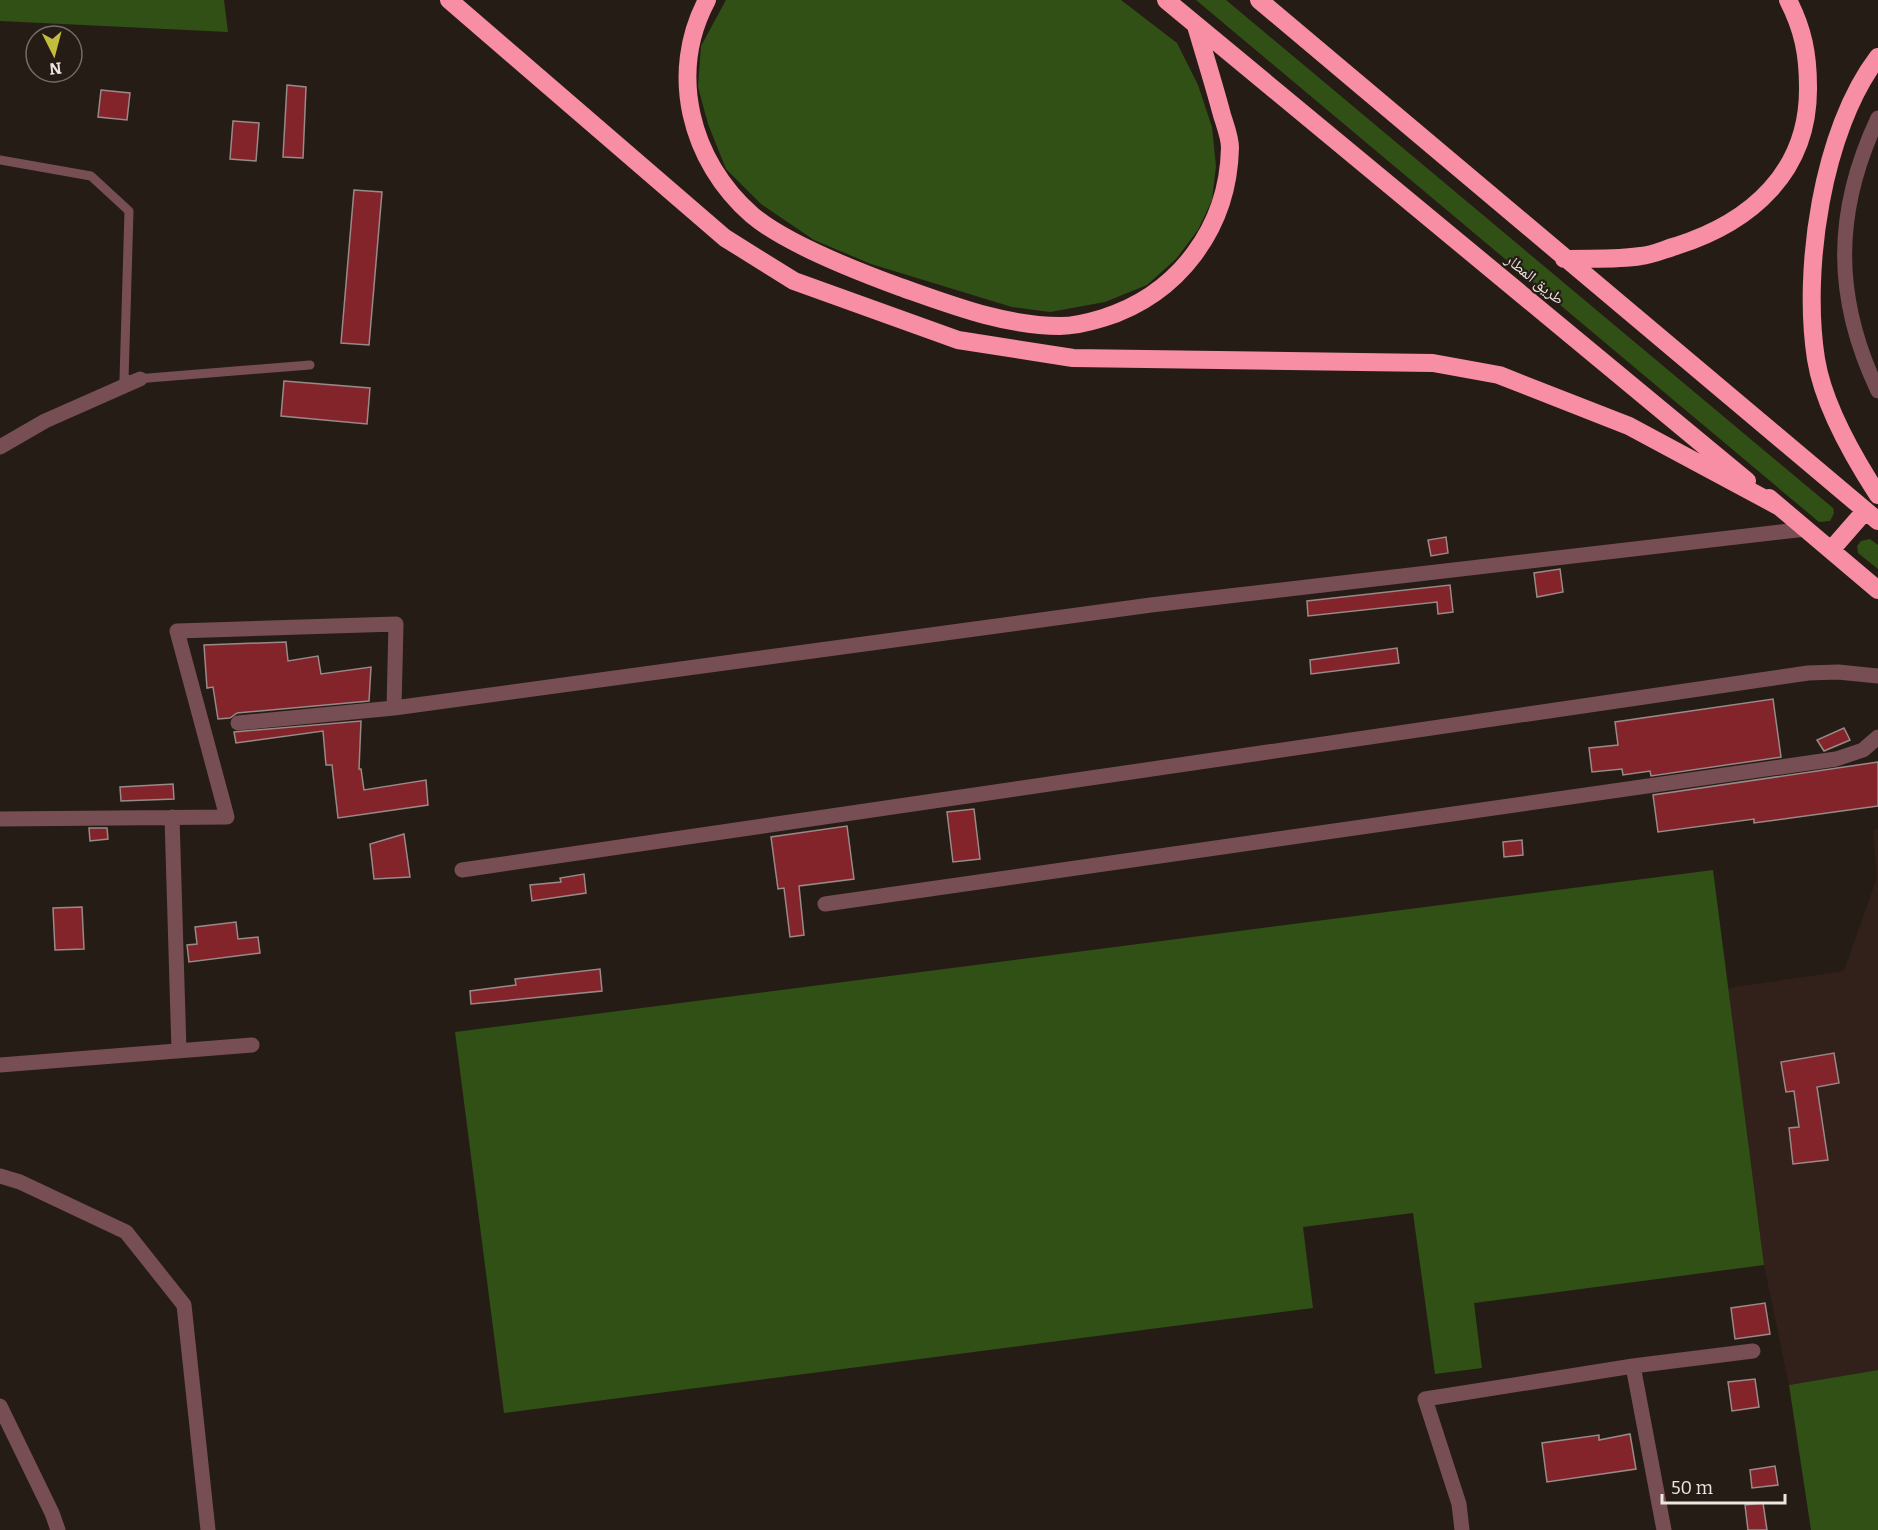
<svg xmlns="http://www.w3.org/2000/svg" width="1878" height="1530" viewBox="0 0 1878 1530" font-family="Bitter,'Noto Naskh Arabic',serif">
<rect width="100%" height="100%" fill="#261c16"/>
<path fill="#32201a" d="M1878,829V1370L1789,1385L1764,1265L1728,988L1844,971L1877,877L1873,830Z"/>
<path fill="#305015" d="M0,0H224L228,32L0,21Z
M726,0H1121L1177,43L1198,85L1212,127L1216,166L1212,200L1198,230L1176,259L1147,285L1105,302L1050,312L1012,307L871,264L814,240L761,204L726,169L708,124L698,87L701,46Z
M1196,0H1226L1833,508L1834,513L1830,521L1819,522Z
M1870,539L1878,545V569L1858,553L1857,546L1861,541Z
M1713,870L1764,1265L1474,1303L1482,1368L1435,1374L1413,1213L1303,1227L1313,1308L504,1413L455,1032Z
M1878,1370V1530H1811L1789,1385Z"/>
<path fill="#822429" stroke="#998988" stroke-width="1.5" d="M287,85L306,87L303,158L283,157Z
M101,90L130,93L127,120L98,117Z
M233,121L259,123L256,161L230,159Z
M354,190L382,192L369,345L341,343Z
M284,381L370,388L367,424L281,416Z
M1446,537L1448,553L1431,556L1428,540Z
M1560,569L1563,592L1537,597L1534,573Z
M1450,585L1453,612L1438,614L1437,602L1308,616L1307,601Z
M286,642L288,661L318,656L321,674L371,667L369,701L237,713L230,718L218,719L213,687L207,688L204,645Z
M1397,648L1399,663L1311,674L1310,660Z
M1773,699L1781,757L1651,776L1650,771L1623,775L1622,769L1592,772L1589,748L1618,745L1615,722Z
M361,721L359,769H361L364,790L426,780L428,805L338,818L332,765H326L323,731L236,743L234,732Z
M1844,728L1850,740L1824,751L1817,740Z
M1878,762V806L1754,823V819L1658,832L1653,795Z
M173,784L174,799L121,801L120,787Z
M974,809L980,859L953,862L947,812Z
M847,826L854,879L799,886L804,935L790,937L784,888L778,889L771,837Z
M89,828H107L108,839L90,841Z
M404,834L410,877L374,879L370,844Z
M1522,840L1523,855L1504,857L1503,842Z
M584,874L586,893L532,901L530,885L561,882L560,878Z
M82,907L84,949L55,950L53,908Z
M236,922L238,939L258,937L260,953L189,962L187,945L197,944L195,927Z
M600,969L602,991L471,1004L470,991L516,985L515,979Z
M1834,1053L1839,1083L1817,1087L1828,1160L1793,1164L1789,1128L1799,1127L1794,1091L1786,1092L1781,1062Z
M1765,1303L1770,1334L1735,1339L1731,1308Z
M1755,1379L1759,1407L1732,1411L1728,1382Z
M1630,1434L1636,1469L1547,1482L1542,1443L1599,1435V1440Z
M1775,1466L1778,1485L1752,1488L1750,1470Z
M1763,1503L1767,1530H1748L1745,1505Z"/>
<g fill="none" stroke-linecap="round" stroke-linejoin="round">
<path stroke="#784e55" stroke-width="9" d="M0,160L91,176L129,211L124,380L310,365"/>
<path stroke="#784e55" stroke-width="15" d="M1878,118C1834,211 1833,297 1878,391
M0,447L45,421L140,379
M394,708L1151,605L1806,529
M172,817L179,1051
M0,819L227,817L177,631L396,624L394,708L238,723
M462,870L1808,673L1838,672L1878,676
M825,904L1836,759L1863,750L1878,737
M0,1065L252,1045
M0,1176L20,1182L126,1232L184,1305L208,1530
M1633,1366L1664,1530
M0,1406L52,1513L58,1530
M1462,1530L1459,1504L1425,1399L1633,1366L1753,1351"/>
<path stroke="#f78ea3" stroke-width="18" d="M449,0L725,238L794,281L958,340L1073,358L1433,363L1499,375L1629,426L1778,506
M707,0C668,73 690,161 752,215C785,243 859,272 900,287C951,305 1005,326 1060,326C1074,326 1090,322 1103,318C1179,294 1228,228 1230,148C1230,137 1225,125 1222,115C1214,85 1205,56 1196,26
M1166,0L1747,481
M1259,0L1878,521
M1878,57C1822,130 1802,270 1816,359C1823,403 1854,458 1878,495
M1564,259C1589,258 1616,260 1641,256C1653,255 1665,249 1676,246C1752,222 1809,171 1808,87C1808,54 1803,29 1788,0
M1769,498L1878,590
M1831,550L1865,511"/>
</g>
<g text-anchor="middle" dominant-baseline="central" stroke-width="4.5" stroke-linejoin="round" paint-order="stroke">
<g font-size="16" fill="#ece5e1" stroke="#261c16">
<text transform="translate(1535 279) rotate(39)">طريق المطار</text>
</g>
</g>
<g transform="translate(54 54) rotate(174)"><circle r="28" fill="#261c16" stroke="#756c67" stroke-width="1.5"/>
<path d="M0-4.5L10 22L0 15L-10 22Z" fill="#c3bd3e"/>
<text y="-9" font-size="16" font-weight="bold" text-anchor="middle" fill="#ece5e1">N</text>
</g>
<path d="M1662 1494v9h123v-9" fill="none" stroke="#ece5e1" stroke-width="3"/>
<text x="1671" y="1494" font-size="18" fill="#ece5e1" stroke="#261c16" stroke-width="4.5" paint-order="stroke">50 m</text>
</svg>
